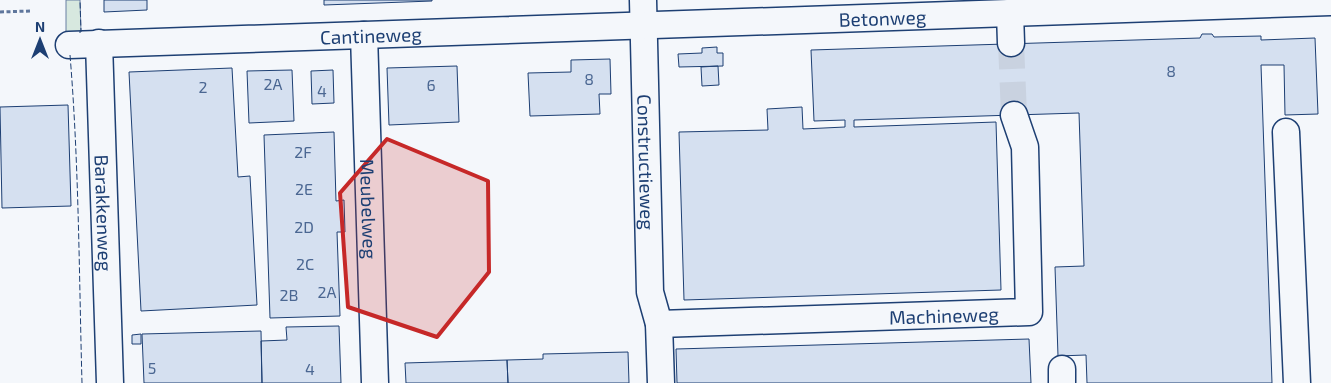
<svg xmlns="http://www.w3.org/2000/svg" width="1331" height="383" viewBox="0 0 1331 383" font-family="'Exo 2',sans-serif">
<rect width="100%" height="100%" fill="#f4f7fb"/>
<path fill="#d7e8df" stroke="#687fa3" d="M66,0H80L81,32H66Z"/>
<path fill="#d5e0f0" stroke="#1d3f73" d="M104,0H147V10L104,12Z
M324,0H432V1L324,5Z
M1202,34H1212L1214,37L1261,36V40L1315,38L1318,114L1285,115L1284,65H1261L1272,383H1087L1086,355L1058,356L1055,267L1084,266L1079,113L854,120V127L996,122L1001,290L684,300L679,132L768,130L767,109L802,107L803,129L845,127V120L814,121L811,50L1200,38Z
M717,47V53H723V66L679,67L678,54L702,53V48Z
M610,59L611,94H599L600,114L530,116L528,73L571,72V60Z
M457,66L459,122L389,125L387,68Z
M718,66L719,85L702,86L701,67Z
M232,68L238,177L250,176L257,305L141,311L129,72Z
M292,70L294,121L249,123L247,71Z
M333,70L334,103L312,104L311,71Z
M68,105L71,206L2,208L0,107Z
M334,132L336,201L344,200L345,232H337L340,316L270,318L264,135Z
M339,326L341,383H262L261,341L287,340L286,327Z
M261,331L262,383H144L142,334Z
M141,334V344H132V335Z
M1029,339L1031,383H677L676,349Z
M628,352L629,383H508L507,360L543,359V354Z
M507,360L508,383H406L405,363Z"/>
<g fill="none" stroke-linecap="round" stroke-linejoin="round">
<path stroke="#c9d2e0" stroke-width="26" stroke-dasharray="26 13" stroke-linecap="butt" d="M1011,43L1014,115"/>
<defs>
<g id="minor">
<path id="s1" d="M643,0L650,292L659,324L661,383"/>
<path d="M1010,13L1011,43"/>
<path id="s2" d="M364,35L375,383"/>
<path id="s3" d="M99,43L110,383"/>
<path id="s4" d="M69,45L1331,2"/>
<path d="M1286,132L1297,383"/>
<path id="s5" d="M659,324L1029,312L1025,147L1014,115"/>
<path d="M1062,369V383"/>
</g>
</defs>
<use href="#minor" stroke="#1d3f73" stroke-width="29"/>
<path stroke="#5e769c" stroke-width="3" stroke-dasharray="4 2.5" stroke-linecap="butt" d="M0,12L30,11"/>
<use href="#minor" stroke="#f4f7fb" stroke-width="26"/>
<path stroke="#1d3f73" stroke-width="1" stroke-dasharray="6 2.5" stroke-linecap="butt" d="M79,32H81L80,0
M70,55C79,164 79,274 82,383"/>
</g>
<path fill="#c62828" fill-opacity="0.2" stroke="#c62828" stroke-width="4" stroke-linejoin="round" d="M387,139L488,181L489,272L437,337L348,307L340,193Z"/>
<g text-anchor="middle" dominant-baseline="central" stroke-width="4" stroke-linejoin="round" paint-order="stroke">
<g font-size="16" fill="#4b6792">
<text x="1171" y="70">8</text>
<text x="589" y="78">8</text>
<text x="273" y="83">2A</text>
<text x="431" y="84">6</text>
<text x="203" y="86">2</text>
<text x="322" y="90">4</text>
<text x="303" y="151">2F</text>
<text x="304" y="188">2E</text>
<text x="304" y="226">2D</text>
<text x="305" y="263">2C</text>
<text x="327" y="291">2A</text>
<text x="289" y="294">2B</text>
<text x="152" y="367">5</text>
<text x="310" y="368">4</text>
</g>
<g font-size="19" fill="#1d3f73" stroke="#f4f7fb">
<text stroke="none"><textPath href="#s4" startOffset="814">Betonweg</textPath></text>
<text stroke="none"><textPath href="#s4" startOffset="302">Cantineweg</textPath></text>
<text stroke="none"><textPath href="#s1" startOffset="162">Constructieweg</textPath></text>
<text stroke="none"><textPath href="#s2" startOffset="174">Meubelweg</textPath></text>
<text stroke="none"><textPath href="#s3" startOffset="170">Barakkenweg</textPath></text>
<text stroke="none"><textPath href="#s5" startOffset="285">Machineweg</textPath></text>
</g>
</g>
<g transform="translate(40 40)" stroke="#f4f7fb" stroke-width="4" paint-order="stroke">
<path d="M0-4L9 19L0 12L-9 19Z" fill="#1d3f73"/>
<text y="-8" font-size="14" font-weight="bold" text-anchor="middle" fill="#1d3f73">N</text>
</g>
</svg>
